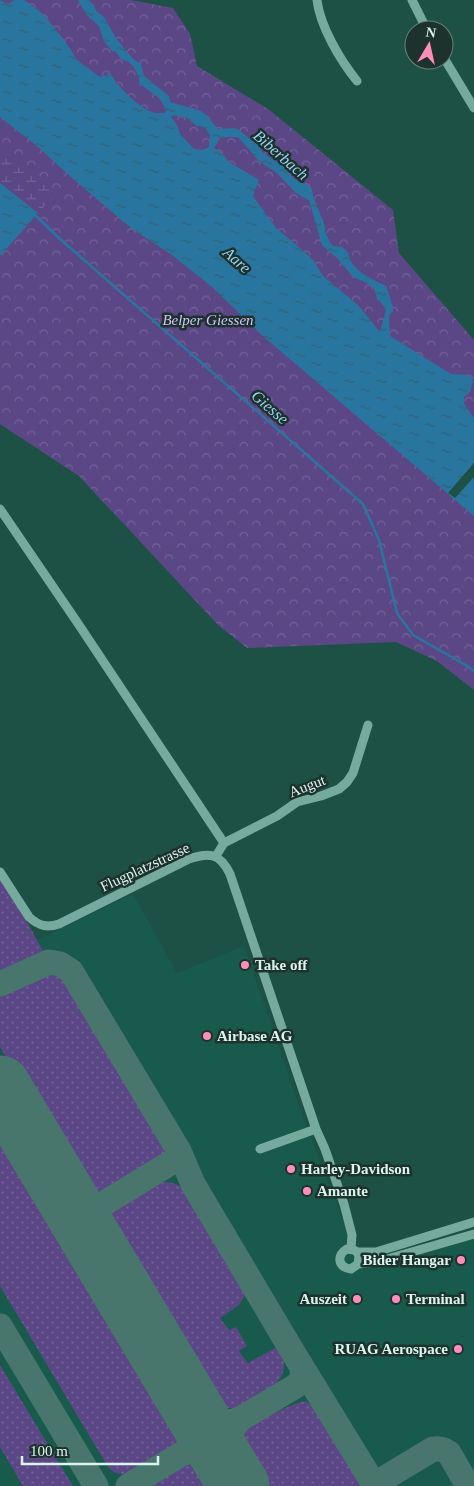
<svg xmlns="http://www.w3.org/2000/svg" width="474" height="1486" viewBox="0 0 474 1486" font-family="'Times New Roman',serif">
<defs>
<pattern id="grass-dots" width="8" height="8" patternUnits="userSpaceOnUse" patternTransform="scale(1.25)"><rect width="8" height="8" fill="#5b4786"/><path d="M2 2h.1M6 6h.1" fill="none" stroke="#726297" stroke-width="1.8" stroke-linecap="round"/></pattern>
<pattern id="forest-crowns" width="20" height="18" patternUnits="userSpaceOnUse" patternTransform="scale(1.25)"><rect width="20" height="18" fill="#5b4786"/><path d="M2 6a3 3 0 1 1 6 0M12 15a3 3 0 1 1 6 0" fill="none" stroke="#726297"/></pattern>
<pattern id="wetland-marsh" width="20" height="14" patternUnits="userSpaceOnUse" patternTransform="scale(1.25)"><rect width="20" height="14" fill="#5b4786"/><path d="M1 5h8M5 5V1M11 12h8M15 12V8" fill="none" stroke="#726297"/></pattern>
<pattern id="water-ripples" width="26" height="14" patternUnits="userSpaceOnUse" patternTransform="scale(1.25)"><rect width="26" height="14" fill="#2876a0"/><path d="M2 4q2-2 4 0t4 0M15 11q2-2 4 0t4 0" fill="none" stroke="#356074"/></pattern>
</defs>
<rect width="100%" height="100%" fill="#1d5146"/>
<path fill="#185a4c" d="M0,881L37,940L133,894L177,973L244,946L305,1123L350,1238L358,1264L398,1259L474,1239V1486H0Z"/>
<path fill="url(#grass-dots)" d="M0,879L30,927L44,953L0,974Z
M55,969L66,974L95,1020L166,1139C167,1145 165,1153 160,1158C148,1166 111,1192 98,1191C90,1191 84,1186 79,1179L0,1047V992L44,971Z
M0,1129L186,1439C173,1447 135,1473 122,1474C116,1474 112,1471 108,1467L0,1286Z
M165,1182C174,1183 179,1184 185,1191L227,1262V1266L245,1295L239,1305L220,1318L229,1330L236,1327L247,1346L239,1351L248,1363L277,1347L284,1363V1368L282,1375L276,1384L235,1408H220L211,1398L109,1228C108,1222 108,1217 112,1213C118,1204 149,1189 159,1183Z
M0,1365L73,1486H23L0,1447Z
M306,1401L315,1409L361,1486H264L242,1450C240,1444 241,1436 246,1431C255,1422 292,1403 306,1401Z
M198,1460L214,1486H150L189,1463Z"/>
<path fill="url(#forest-crowns)" d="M0,0H131L173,8L190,34L197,66L268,109L393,210L399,253L474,340V690L437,661L396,642L247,648L218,625L79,476L0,424V256L31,220L0,194Z"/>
<path fill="url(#wetland-marsh)" d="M0,146L57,193L38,213L0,183Z"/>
<path fill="url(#water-ripples)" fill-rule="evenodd" d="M0,0L8,4L15,0H24L43,14L65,41L77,60L100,77L110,73C117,86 138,107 152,112C156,114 161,113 165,113L166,109L159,98L139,83V77L134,67L129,62L121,59L116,52L112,51L104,41L99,26L87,15L78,0H88L94,5L96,11L104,17L117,40L134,60L141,64L144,76L169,96L170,102L201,111L207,116L218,129L236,128L258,145L262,152L273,160L285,166L292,177L299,182L306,184L312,189L313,196L324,224L326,234L331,244L333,246L342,247L348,252C351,271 370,278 386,286C388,292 393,305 393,311L389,315L390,336L451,374L468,375L471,377L473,381L470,392L464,397V404L474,418V516L264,337L211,286L172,255L131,228L71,177L38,147L0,117ZM173,115L187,118L197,126L204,127L210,135L209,147L202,150L194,149L180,134L177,125L171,117ZM229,137H237L240,139L259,161L277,173L294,191L302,197L309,200L322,245L337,258L353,277L367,283L374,288L377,298L386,309L380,332L358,305L323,276L313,260L300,248L276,228L253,196L259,180L229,162L223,154L214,148L220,138Z
M0,183L38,213L0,256Z"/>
<path fill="#1d5146" d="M474,463V477L455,498L448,493Z"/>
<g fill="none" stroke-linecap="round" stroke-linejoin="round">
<path stroke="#2876a0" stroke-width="2.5" d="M34,214L60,239L363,504L379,540L397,613L413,635L469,667L474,671"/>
<path stroke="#48766c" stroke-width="25" d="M0,984L49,962L60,964L71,971L179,1151L193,1184L294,1354L375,1486
M65,1194C78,1208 85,1211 103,1204L172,1162C178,1157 179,1153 176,1146
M95,1246C89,1231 88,1213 103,1204
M0,1326L96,1486
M190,1404C204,1419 219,1427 239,1419
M231,1473C222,1452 223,1437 240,1420
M128,1486L294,1387C302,1382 304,1375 301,1365
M377,1486L380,1481L433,1449C439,1448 444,1449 449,1453L468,1486"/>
<path stroke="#48766c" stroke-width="61" d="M0,1086L239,1486"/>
<path stroke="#76aa9c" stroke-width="9" d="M317,0C320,26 340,60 357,81
M412,0L427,30
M444,58L474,108
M0,509L77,622L224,843L216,856
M224,843L277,816L297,802L321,796L339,789L347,782L353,773L368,725
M0,872L29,917C39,926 47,928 59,924L189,859C209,852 220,853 230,874L316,1129L325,1149L344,1204L352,1235L351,1248
M260,1149L316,1129
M357,1252L359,1256L358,1264L351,1269C338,1268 336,1255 347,1249L354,1250L357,1252H376L474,1222
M358,1264L377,1262L474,1234"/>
</g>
<g fill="#ff8eba" stroke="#1d322c" stroke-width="2">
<circle cx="245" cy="965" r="5"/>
<circle cx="207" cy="1036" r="5"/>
<circle cx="291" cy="1169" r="5"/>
<circle cx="307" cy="1191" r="5"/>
<circle cx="461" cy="1260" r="5"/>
<circle cx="357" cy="1299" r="5"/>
<circle cx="396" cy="1299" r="5"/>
<circle cx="458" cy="1349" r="5"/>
</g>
<g text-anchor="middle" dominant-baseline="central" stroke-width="5" stroke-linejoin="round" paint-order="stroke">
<g font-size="15" font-style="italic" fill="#d1c3fb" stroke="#1d322c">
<text x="208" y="320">Belper Giessen</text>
</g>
<g font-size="15" fill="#dbf5ee" stroke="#1d322c">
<text transform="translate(307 786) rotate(-21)">Augut</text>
<text transform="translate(145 867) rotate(-25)">Flugplatzstrasse</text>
</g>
<g font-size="15" font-weight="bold" fill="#dbf5ee" stroke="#1d322c" text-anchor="start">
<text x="255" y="965">Take off</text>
<text x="217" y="1036">Airbase AG</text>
<text x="301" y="1169">Harley-Davidson</text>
<text x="317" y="1191">Amante</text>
<text x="451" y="1260" text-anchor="end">Bider Hangar</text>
<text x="347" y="1299" text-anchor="end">Auszeit</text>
<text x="406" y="1299">Terminal</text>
<text x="448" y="1349" text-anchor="end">RUAG Aerospace</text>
</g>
<g font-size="16" font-style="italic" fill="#97d1f4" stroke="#1d322c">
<text transform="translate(281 155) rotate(41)">Biberbach</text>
<text transform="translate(237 260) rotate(41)">Aare</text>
<text transform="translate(270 407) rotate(41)">Giesse</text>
</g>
</g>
<g transform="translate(429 45) rotate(9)"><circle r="24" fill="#1d322c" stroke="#69807a"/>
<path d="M0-4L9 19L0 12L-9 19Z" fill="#ff8eba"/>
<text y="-8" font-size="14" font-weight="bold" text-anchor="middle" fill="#dbf5ee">N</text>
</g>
<path d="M22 1456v8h136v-8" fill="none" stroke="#dbf5ee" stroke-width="2.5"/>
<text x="30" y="1456" font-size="15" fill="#dbf5ee" stroke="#1d322c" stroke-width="4" paint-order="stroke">100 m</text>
</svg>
